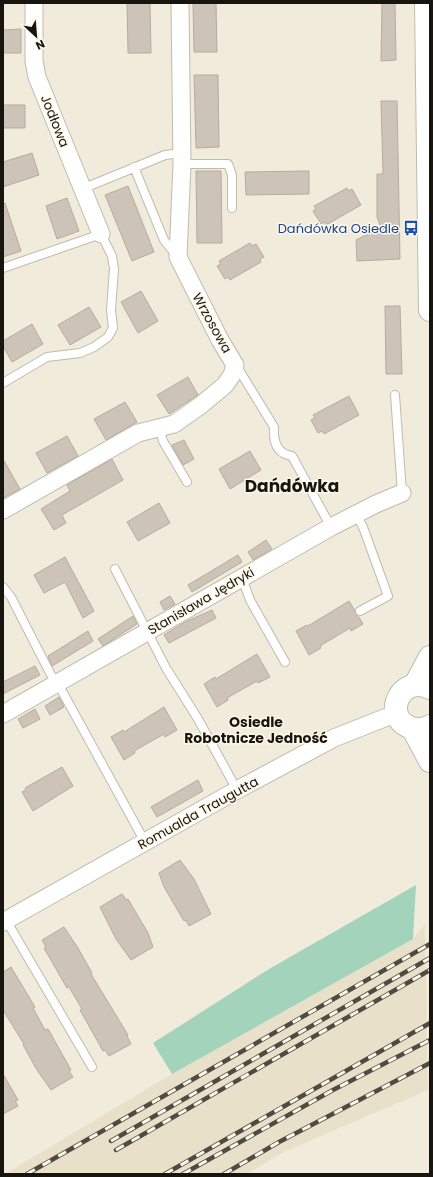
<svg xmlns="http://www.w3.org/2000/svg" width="433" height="1177" viewBox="0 0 433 1177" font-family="Poppins,sans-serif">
<rect width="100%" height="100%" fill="#f1ebdc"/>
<path fill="#e9e0c9" d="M425,924L428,1090L286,1151L247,1174H5L172,1074L413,939Z"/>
<path fill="#a4d3bc" d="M416,885L413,939L172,1074L153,1043L269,969Z"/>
<path fill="#cec3b7" stroke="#b6ab9f" d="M127,3H150L151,53H128Z
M193,3H216L217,52H194Z
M382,3H395L396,60L381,61Z
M21,29V53H3V30Z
M194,75H218L219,147L196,148Z
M381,101H397L400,259L357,261L356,240L376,230L377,232V230L381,228L377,217V174H383Z
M3,105H25V128H3Z
M32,153L39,175L3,187V162Z
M196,171H221L222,243H197Z
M309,171V194L246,195L245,172Z
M128,186L154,252L132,261L105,195Z
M347,188L348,191L352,189L361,205L326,225L324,222L321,224L313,211L316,209L314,206Z
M67,198L79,231L57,239L46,206Z
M5,203L21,251L3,257V204Z
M250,243L252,246L256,244L264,257L260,259L261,262L230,280L228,277L225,279L217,266L221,264L219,261Z
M141,291L158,321L138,333L121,302Z
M385,306H400L402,374H386Z
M89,307L101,327L70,345L58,325Z
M32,324L43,344L12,362L3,346V341Z
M188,377L198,395L169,414L157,395Z
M349,396L359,415L324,434L322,431L318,433L311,420L315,418L313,415Z
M125,402L137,422L106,440L94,419Z
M67,436L78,456L47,473L36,453Z
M184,440L194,459L183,465L172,445Z
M250,451L261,470L230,489L219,469Z
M3,459L20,489L3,498Z
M112,459L123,480L62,515L66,523L54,530L41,509L70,491L67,485Z
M159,503L170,523L138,541L127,522Z
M266,540L272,549L253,560L248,552Z
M238,555L242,562L192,592L188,585Z
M65,557L94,611L83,618L65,582L44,593L34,575Z
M170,596L175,604L164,610L160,602Z
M349,601L363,624L351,631L350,628L320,646L321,648L309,655L296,631L307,625L308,626Z
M212,610L216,618L169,643L164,635L185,622Z
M133,616L137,624L103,646L98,639Z
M88,631L93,641L52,666L48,656Z
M257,654L270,677L258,683L257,681L227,698L228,700L217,707L204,684L215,677L216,679Z
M35,666L40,675L3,694V682Z
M59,697L64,707L50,715L45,706Z
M164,707L177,730L165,737L164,734L134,751L135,753L124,760L111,737L123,730L124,732Z
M35,709L40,719L23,728L18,719Z
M62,767L73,786L33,811L22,792L26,790L25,788Z
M198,780L203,791L157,817L151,807Z
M180,860L194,879L211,914L189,926L186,920L184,921L164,887L159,873Z
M122,894L126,900L128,899L148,933L153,947L131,960L116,939L100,907Z
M64,927L78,948L92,973L91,974L128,1035L127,1036L131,1044L109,1056L105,1050L103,1051L80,1010L82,1009L69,987L67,988L44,948L46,947L42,940Z
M11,967L35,1007L33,1008L45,1030L48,1029L52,1036L71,1070L69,1071L73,1077L51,1090L37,1070L23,1045L24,1044L3,1010V972Z
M3,1074L18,1100L15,1101L18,1106L3,1114Z"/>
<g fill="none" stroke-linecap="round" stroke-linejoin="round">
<defs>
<path id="service" d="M182,164H228L232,175V208
M134,167L164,240L176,255
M82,189L165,155L181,153
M3,268L101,234L112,256L114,269L111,310L113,328L108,337L94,347L80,353L47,357L3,383
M236,365L274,427C273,442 277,454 292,456L331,527
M395,395L402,493
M159,427L163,441L187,482
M356,515L363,527L388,596L360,611
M115,569L166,668L198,719L237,790
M242,578L250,600L285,662
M3,587L11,597L51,675L62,691L145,842
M6,920L92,1067"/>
<path id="minor" d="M34,3V61L37,77L101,234
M3,510L138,433L174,424L201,405L225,385L232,375L235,365L220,340L178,257L182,164L180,3
M3,714L331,527L376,504L402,493
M3,922L237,790L334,738L397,713"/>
<path id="secondary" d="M426,3L430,310
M415,685L430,657
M430,688C401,674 382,715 409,727C416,730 423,730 430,726
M413,729L430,761"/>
</defs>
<use href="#service" stroke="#c0bbac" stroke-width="10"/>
<use href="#minor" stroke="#c0bbac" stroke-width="19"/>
<use href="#secondary" stroke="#c0bbac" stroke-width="24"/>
<use href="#service" stroke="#fff" stroke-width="8"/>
<use href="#minor" stroke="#fff" stroke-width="17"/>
<use href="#secondary" stroke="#fff" stroke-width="22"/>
<defs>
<path id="rail" d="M111,1141L430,958
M116,1150L430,970
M27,1174L430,944
M165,1174L430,1023
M183,1174L333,1090L430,1040
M224,1174L279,1142L430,1063"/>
</defs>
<use href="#rail" stroke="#4e4b43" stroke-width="4.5"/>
<use href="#rail" stroke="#fef8e9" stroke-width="3" stroke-dasharray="9" stroke-linecap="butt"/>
</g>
<defs>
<symbol id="bus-bare" viewBox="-9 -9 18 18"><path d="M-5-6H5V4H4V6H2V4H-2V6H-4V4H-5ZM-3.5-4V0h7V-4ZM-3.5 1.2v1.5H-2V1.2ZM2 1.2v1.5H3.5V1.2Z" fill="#1a4fb4" stroke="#fef8e9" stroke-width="2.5" paint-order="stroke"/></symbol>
</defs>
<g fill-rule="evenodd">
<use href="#bus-bare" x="400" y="217" width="22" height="22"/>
</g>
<g text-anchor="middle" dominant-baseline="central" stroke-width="3" stroke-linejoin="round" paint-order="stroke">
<g font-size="13" fill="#17150f" stroke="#fef8e9">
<text transform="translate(55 121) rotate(68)">Jodłowa</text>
<text transform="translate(212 323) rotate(61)">Wrzosowa</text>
<text transform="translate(201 601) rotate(-30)">Stanisława Jędryki</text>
<text transform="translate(198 813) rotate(-29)">Romualda Traugutta</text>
</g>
<g font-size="13" fill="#164399" stroke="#fef8e9" text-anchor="end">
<text x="399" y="228">Dańdówka Osiedle</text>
</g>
<g font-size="14" font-weight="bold" fill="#17150f" stroke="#fef8e9">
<text x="256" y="722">Osiedle<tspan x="256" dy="16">Robotnicze Jedność</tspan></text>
</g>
<g font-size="17" font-weight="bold" fill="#17150f" stroke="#fef8e9">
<text x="292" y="486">Dańdówka</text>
</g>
</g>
<rect width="433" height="1177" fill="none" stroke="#17150f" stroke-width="8"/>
<g transform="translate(36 36) rotate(154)" stroke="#fef8e9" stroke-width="3" paint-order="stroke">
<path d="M0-3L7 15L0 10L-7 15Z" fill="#17150f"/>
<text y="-6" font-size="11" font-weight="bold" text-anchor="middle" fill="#17150f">N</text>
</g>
</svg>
